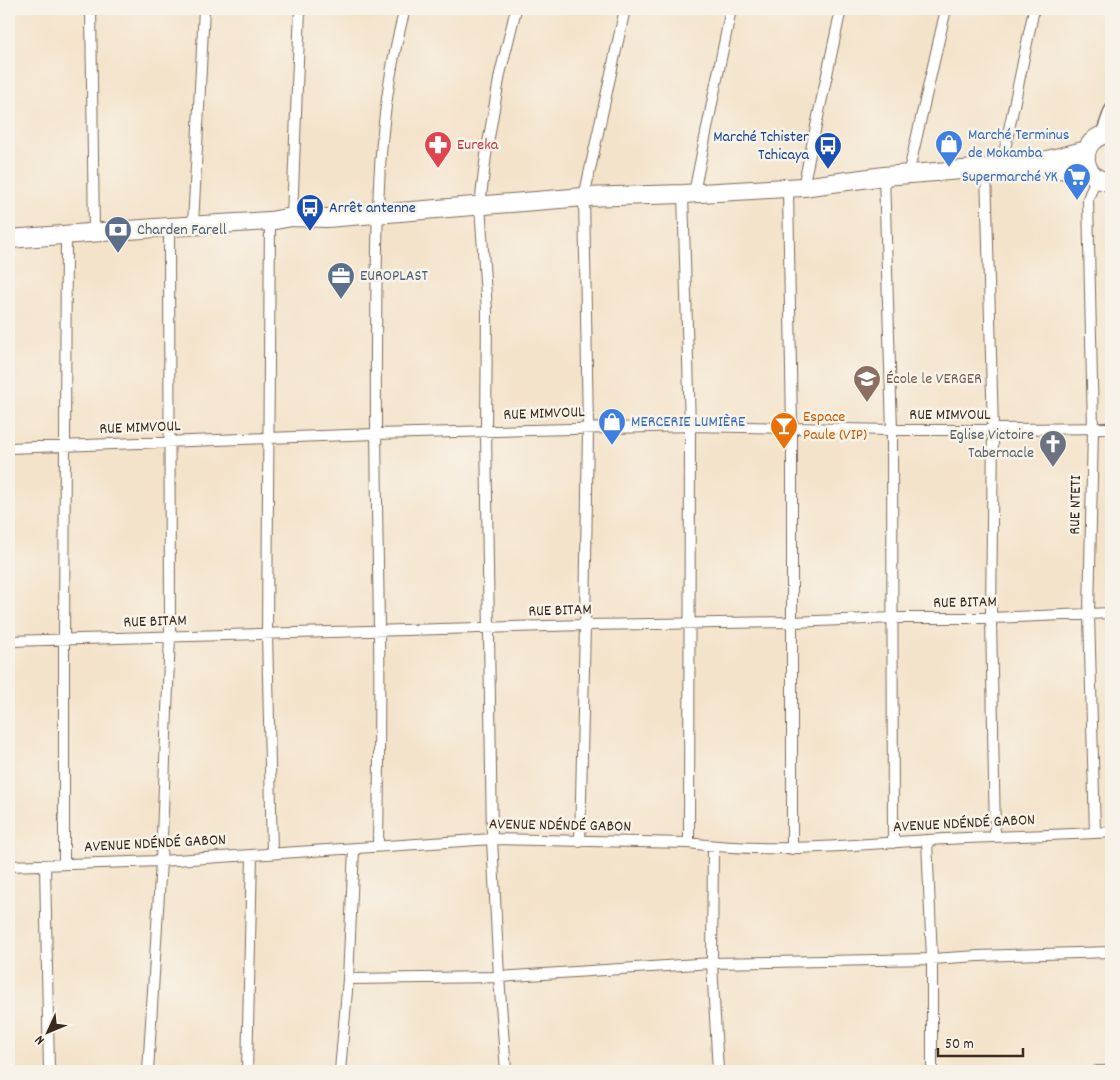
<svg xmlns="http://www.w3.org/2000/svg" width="1120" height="1080" viewBox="0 0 1120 1080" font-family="Dekko,sans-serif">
<rect width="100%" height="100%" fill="#f7f3e8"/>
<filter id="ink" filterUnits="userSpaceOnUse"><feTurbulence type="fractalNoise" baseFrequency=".02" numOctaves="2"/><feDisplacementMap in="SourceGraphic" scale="10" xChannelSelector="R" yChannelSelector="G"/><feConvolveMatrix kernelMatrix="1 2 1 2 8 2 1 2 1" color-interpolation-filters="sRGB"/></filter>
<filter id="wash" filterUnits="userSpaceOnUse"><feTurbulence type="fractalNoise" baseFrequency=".0096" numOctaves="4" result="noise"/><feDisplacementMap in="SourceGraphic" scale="20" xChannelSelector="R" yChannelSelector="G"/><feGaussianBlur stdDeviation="1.12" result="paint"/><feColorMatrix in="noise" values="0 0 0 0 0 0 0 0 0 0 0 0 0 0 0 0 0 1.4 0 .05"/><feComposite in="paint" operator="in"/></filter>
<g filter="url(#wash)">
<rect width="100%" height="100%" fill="#f4e3cb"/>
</g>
<g filter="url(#ink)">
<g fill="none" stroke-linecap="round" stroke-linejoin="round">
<defs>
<path id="minor" d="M91,9L94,233
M1001,168L1034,9
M986,170L993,430L991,618L995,836
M908,175L946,9
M884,176L892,430L893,843
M803,187L841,9
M788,189L792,429V849
M694,193L731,9
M683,194L690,426L689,843
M292,217L300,9
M270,221L267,633L272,853
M193,225L204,9
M9,448L375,434L690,426L892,430L1111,428
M9,641L585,625L792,622L893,618H991L1111,613
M1095,833L1089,614L1093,429L1088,199L1096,178
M927,840L932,959V1071
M580,842L585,625L588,428L584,197L625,9
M378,846C379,774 380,702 379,631C378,538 375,445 376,352C377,236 374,122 405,9
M713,847L712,963L718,1071
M64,863V640L66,235
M45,865L49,1071
M9,866L161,861L492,839L689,843C769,854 849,845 929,840C989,836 1050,836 1111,832
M348,979L499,977L712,963L932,959L978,956L1111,952
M148,1071L161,861L170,636L169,227
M247,1071L252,855
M340,1071L348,979L354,849
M506,1071L499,977L492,839L486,431L487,311L480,205L486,155L500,74L516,9
M1097,1071H1111"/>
<path id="tertiary" d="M1102,135L1111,110"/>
<path id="trunk" d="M1111,134C1077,135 1078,181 1111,182
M1038,167L1090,172
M9,239L169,227L270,221L292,217L327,218L584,197L683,194L803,187L884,176L1028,165L1087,150"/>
</defs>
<use href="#minor" stroke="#7c6b5b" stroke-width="12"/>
<use href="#tertiary" stroke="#7c6b5b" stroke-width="15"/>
<use href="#trunk" stroke="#7c6b5b" stroke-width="20"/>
<use href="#minor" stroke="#fff" stroke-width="10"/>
<use href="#tertiary" stroke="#fff" stroke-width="12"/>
<use href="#trunk" stroke="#fff" stroke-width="18"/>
</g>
</g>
<defs>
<symbol id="shop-pin" viewBox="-11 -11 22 30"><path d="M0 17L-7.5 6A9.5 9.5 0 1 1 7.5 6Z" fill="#3f7fe0" stroke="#f7f3e8"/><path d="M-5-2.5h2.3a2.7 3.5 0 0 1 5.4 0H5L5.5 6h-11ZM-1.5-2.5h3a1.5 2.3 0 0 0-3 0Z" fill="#fff"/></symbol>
<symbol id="pharmacy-pin" viewBox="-11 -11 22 30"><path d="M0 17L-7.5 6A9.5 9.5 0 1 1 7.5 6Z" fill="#e0444e" stroke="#f7f3e8"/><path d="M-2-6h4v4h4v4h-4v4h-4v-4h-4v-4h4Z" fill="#fff"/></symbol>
<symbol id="bus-pin" viewBox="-11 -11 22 30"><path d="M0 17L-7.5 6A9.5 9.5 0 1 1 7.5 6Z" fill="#1a4fb4" stroke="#f7f3e8"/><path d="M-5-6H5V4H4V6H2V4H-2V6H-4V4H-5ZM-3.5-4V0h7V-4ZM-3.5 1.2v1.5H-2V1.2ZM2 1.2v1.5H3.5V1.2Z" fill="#fff"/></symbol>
<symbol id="supermarket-pin" viewBox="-11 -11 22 30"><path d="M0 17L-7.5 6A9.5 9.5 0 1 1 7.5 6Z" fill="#3f7fe0" stroke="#f7f3e8"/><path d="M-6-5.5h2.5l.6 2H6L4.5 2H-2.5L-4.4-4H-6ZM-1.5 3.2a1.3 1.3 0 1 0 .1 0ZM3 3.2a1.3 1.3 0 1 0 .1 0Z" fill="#fff"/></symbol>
<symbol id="bank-pin" viewBox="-11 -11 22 30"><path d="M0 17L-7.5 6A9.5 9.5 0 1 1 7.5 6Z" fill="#5c6f8a" stroke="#f7f3e8"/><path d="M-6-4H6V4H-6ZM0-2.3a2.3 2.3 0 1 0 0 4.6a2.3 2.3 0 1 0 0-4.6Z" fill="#fff"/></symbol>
<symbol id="office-pin" viewBox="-11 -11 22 30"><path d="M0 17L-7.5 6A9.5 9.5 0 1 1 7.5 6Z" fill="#5c6f8a" stroke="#f7f3e8"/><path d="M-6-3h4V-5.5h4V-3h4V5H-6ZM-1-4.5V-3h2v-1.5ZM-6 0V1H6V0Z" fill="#fff"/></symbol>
<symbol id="school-pin" viewBox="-11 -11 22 30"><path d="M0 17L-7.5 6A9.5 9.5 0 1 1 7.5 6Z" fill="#8d6e63" stroke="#f7f3e8"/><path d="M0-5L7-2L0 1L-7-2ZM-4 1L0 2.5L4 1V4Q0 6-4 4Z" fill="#fff"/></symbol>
<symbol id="bar-pin" viewBox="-11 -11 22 30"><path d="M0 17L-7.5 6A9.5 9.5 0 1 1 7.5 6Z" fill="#e8710a" stroke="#f7f3e8"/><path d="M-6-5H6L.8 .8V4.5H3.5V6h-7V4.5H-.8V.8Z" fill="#fff"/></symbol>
<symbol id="church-pin" viewBox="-11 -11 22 30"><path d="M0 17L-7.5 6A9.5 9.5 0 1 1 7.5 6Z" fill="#6b7280" stroke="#f7f3e8"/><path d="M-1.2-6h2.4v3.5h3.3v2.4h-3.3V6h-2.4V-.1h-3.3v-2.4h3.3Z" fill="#fff"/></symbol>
</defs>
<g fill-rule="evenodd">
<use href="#shop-pin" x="933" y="128" width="32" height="43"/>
<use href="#pharmacy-pin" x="422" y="129" width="32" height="43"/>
<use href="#bus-pin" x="812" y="130" width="32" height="43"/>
<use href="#supermarket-pin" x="1061" y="161" width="32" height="43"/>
<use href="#bus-pin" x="294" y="192" width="32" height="43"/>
<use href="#bank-pin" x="102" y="214" width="32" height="43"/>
<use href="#office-pin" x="325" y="260" width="32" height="43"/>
<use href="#school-pin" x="851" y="363" width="32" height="43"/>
<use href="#shop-pin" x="596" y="406" width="32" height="43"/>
<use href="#bar-pin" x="768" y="410" width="32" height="43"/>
<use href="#church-pin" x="1037" y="428" width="32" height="43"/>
</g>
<g text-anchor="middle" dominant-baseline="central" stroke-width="5" stroke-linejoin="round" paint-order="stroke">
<g font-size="16" fill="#366cbe" stroke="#f7f3e8" text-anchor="start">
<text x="968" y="135">Marché Terminus<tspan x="968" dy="18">de Mokamba</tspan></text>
<text x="1058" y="177" text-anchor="end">Supermarché YK</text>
<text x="631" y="422">MERCERIE LUMIÈRE</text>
</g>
<g font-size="16" fill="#164399" stroke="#f7f3e8" text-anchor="end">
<text x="809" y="137">Marché Tchister<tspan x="809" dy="18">Tchicaya</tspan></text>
<text x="329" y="208" text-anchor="start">Arrêt antenne</text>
</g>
<g font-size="16" fill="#be3a42" stroke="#f7f3e8" text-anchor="start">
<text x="457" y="145">Eureka</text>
</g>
<g font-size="16" fill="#4e5e75" stroke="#f7f3e8" text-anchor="start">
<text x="137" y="230">Charden Farell</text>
<text x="360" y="276">EUROPLAST</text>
</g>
<g font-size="16" fill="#785e54" stroke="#f7f3e8" text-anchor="start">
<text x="886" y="379">École le VERGER</text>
</g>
<g font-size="16" fill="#3b2a1e" stroke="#f7f3e8">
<text transform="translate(544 414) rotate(-2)">RUE MIMVOUL</text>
<text x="950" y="415">RUE MIMVOUL</text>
<text transform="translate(140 428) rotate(-2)">RUE MIMVOUL</text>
<text transform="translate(1076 505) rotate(-89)">RUE NTETI</text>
<text transform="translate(965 603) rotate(-1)">RUE BITAM</text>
<text transform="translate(560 611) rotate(-2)">RUE BITAM</text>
<text transform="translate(155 622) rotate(-2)">RUE BITAM</text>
<text transform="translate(964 824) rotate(-3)">AVENUE NDÉNDÉ GABON</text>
<text transform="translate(560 826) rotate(1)">AVENUE NDÉNDÉ GABON</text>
<text transform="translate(155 844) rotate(-3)">AVENUE NDÉNDÉ GABON</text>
</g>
<g font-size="16" fill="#c56008" stroke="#f7f3e8" text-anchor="start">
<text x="803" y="417">Espace<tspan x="803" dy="18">Paule (VIP)</tspan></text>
</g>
<g font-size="16" fill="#5b616d" stroke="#f7f3e8" text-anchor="end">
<text x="1034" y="435">Eglise Victoire<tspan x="1034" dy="18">Tabernacle</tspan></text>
</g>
</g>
<rect width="1120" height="1080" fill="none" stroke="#f7f3e8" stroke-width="30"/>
<g transform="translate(48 1032) rotate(226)" stroke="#f7f3e8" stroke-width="4" paint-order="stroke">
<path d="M0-4L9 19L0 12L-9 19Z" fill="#3b2a1e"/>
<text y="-8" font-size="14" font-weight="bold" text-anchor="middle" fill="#3b2a1e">N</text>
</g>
<path d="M938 1048v8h85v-8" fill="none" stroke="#3b2a1e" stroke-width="2.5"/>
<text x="945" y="1048" font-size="15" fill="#3b2a1e" stroke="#f7f3e8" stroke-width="4" paint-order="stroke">50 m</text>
</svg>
